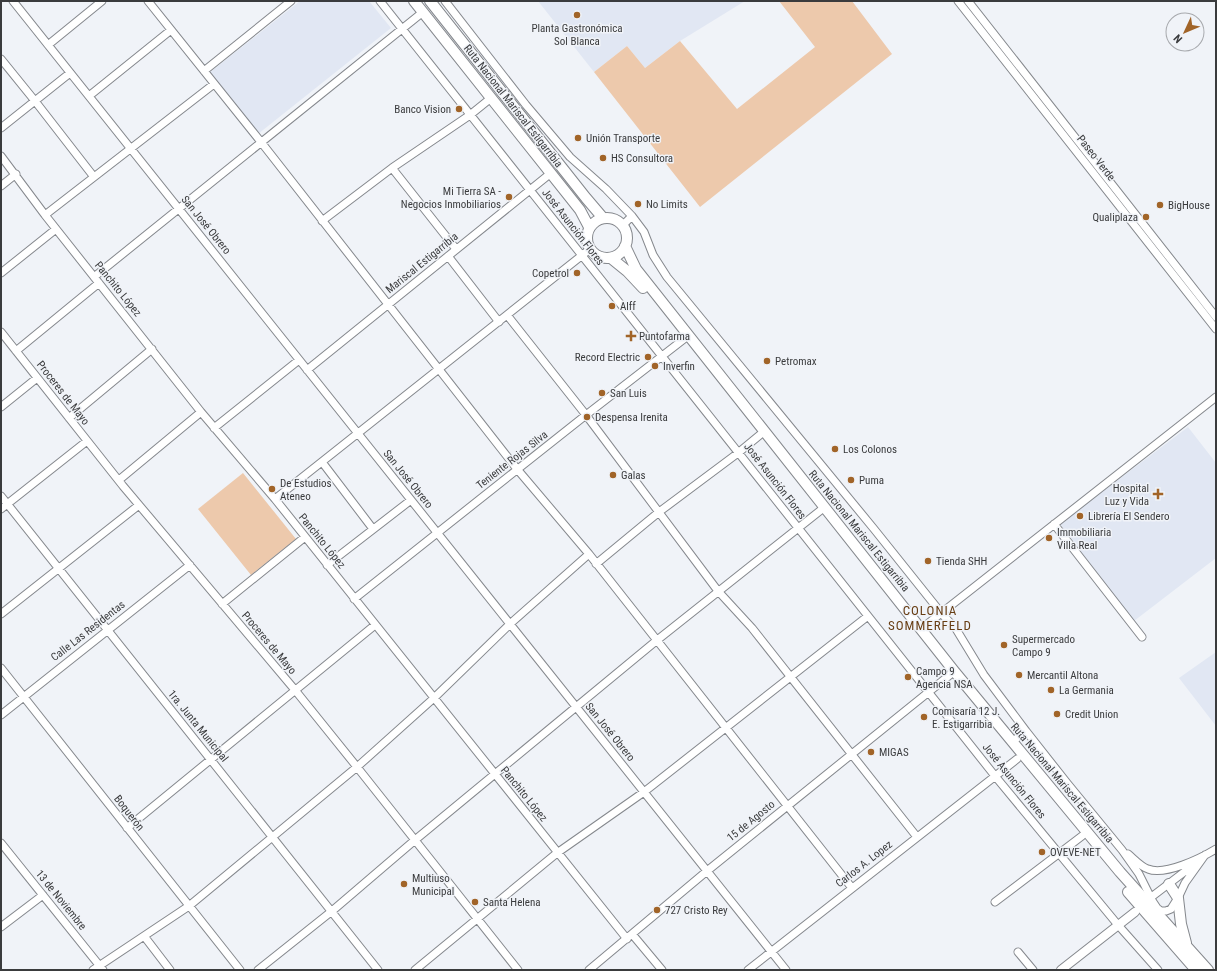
<svg xmlns="http://www.w3.org/2000/svg" width="1217" height="971" viewBox="0 0 1217 971" font-family="'Roboto Condensed',sans-serif">
<rect width="100%" height="100%" fill="#f0f3f8"/>
<path fill="#e1e7f3" d="M300,1H369L391,28L258,134L209,73Z
M538,1H745L680,41L645,68L627,46L594,72Z
M1188,427L1216,463V558L1134,621L1060,524Z
M1216,652V726L1179,678Z"/>
<path fill="#edc9ac" d="M779,1H852L892,54L700,207L594,72L627,46L645,68L680,41L737,109L815,47Z
M243,473L296,539L251,575L198,509Z"/>
<g fill="none" stroke-linecap="round" stroke-linejoin="round">
<defs>
<path id="minor" d="M13,1L786,970
M148,1L261,142L517,469L589,554L852,888
M380,1L995,776L1118,925L1158,970
M445,1L526,105L570,157L606,189L632,216L644,232L653,255L667,277L874,529L942,614L956,629L984,675L1026,731L1012,742
M958,1L1216,329
M968,1L1216,317
M48,45L102,1
M1,59L35,101L94,177
M204,71L291,1
M89,96L171,30
M1,128L70,73
M1,156L45,215L201,412L275,499L627,939
M392,168L456,249
M1,186L16,174
M45,215L214,84
M322,221L392,168L470,115L491,98
M623,225L632,216
M448,256L499,322
M1,273L56,229
M94,277L423,12
M507,315L586,415L718,591L752,628L917,837
M1,332L123,486L295,690L357,767L518,970
M16,351L99,283
M307,370L551,173
M1,407L37,378
M69,418L152,349
M214,428L299,360
M322,462L373,529
M119,480L201,412
M1,496L378,970
M275,499L590,249
M1,509L87,441
M1054,524L1142,637
M596,564L659,512L738,453L761,434
M327,565L411,500
M354,599L586,415L684,339
M222,604L305,537
M1,614L139,505
M921,629L1216,397
M1,668L240,970
M1,715L190,565
M1026,731L1067,783L1122,850L1139,874L1153,902L1157,908L1161,911H1166L1171,909L1178,898L1185,883L1205,855
M127,828L375,625
M1,843L103,970
M1128,854C1134,859 1141,867 1148,869C1165,876 1201,858 1216,849
M1154,895L1196,863
M995,902L1082,836
M1,927L43,895
M632,934L662,970
M144,936L170,970
M1018,952L1033,970
M93,970L189,906L357,767L434,698L510,624L589,554
M258,970L332,911L415,840L656,641L821,510
M415,970L557,853L644,792L868,616
M589,970L707,871L951,674
M748,970L1017,759"/>
<path id="major" d="M1061,970L1135,912"/>
<path id="highway" d="M414,1L580,210L589,227
M430,1L586,198L603,218
M587 238a20 20 0 1 1 40 0a20 20 0 1 1-40 0Z
M625,246L636,269L954,671L1120,872L1208,970
M611,258L627,271L643,288
M1169,884L1178,898L1181,924L1186,943
M1128,892L1196,970"/>
</defs>
<use href="#minor" stroke="#85888d" stroke-width="9"/>
<use href="#major" stroke="#85888d" stroke-width="10"/>
<use href="#highway" stroke="#85888d" stroke-width="12"/>
<use href="#minor" stroke="#fff" stroke-width="7"/>
<use href="#major" stroke="#fff" stroke-width="8"/>
<use href="#highway" stroke="#fff" stroke-width="10"/>
</g>
<g fill="#a16428" stroke="#f0f3f8" stroke-width="1.5">
<circle cx="577" cy="15" r="4"/>
<circle cx="459" cy="109" r="4"/>
<circle cx="578" cy="138" r="4"/>
<circle cx="603" cy="158" r="4"/>
<circle cx="509" cy="197" r="4"/>
<circle cx="638" cy="204" r="4"/>
<circle cx="1160" cy="205" r="4"/>
<circle cx="1146" cy="217" r="4"/>
<circle cx="577" cy="273" r="4"/>
<circle cx="612" cy="306" r="4"/>
<path d="M629 330h4v4h4v4h-4v4h-4v-4h-4v-4h4z"/>
<circle cx="648" cy="357" r="4"/>
<circle cx="767" cy="361" r="4"/>
<circle cx="655" cy="366" r="4"/>
<circle cx="602" cy="393" r="4"/>
<circle cx="587" cy="417" r="4"/>
<circle cx="835" cy="449" r="4"/>
<circle cx="613" cy="475" r="4"/>
<circle cx="851" cy="480" r="4"/>
<circle cx="272" cy="489" r="4"/>
<path d="M1156 488h4v4h4v4h-4v4h-4v-4h-4v-4h4z"/>
<circle cx="1080" cy="516" r="4"/>
<circle cx="1049" cy="538" r="4"/>
<circle cx="928" cy="561" r="4"/>
<circle cx="1004" cy="645" r="4"/>
<circle cx="1019" cy="675" r="4"/>
<circle cx="908" cy="677" r="4"/>
<circle cx="1051" cy="690" r="4"/>
<circle cx="1057" cy="714" r="4"/>
<circle cx="924" cy="717" r="4"/>
<circle cx="871" cy="752" r="4"/>
<circle cx="1042" cy="852" r="4"/>
<circle cx="404" cy="884" r="4"/>
<circle cx="475" cy="902" r="4"/>
<circle cx="657" cy="910" r="4"/>
</g>
<g text-anchor="middle" dominant-baseline="central" stroke-width="3" stroke-linejoin="round" paint-order="stroke">
<g font-size="11" fill="#3a3b3d" stroke="#f0f3f8" text-anchor="start">
<text x="577" y="28" text-anchor="middle">Planta Gastronómica<tspan x="577" dy="13">Sol Blanca</tspan></text>
<text x="451" y="109" text-anchor="end">Banco Vision</text>
<text x="586" y="138">Unión Transporte</text>
<text x="611" y="158">HS Consultora</text>
<text x="501" y="191" text-anchor="end">Mi Tierra SA -<tspan x="501" dy="13">Negocios Inmobiliarios</tspan></text>
<text x="646" y="204">No Limits</text>
<text x="1168" y="205">BigHouse</text>
<text x="1138" y="217" text-anchor="end">Qualiplaza</text>
<text x="569" y="273" text-anchor="end">Copetrol</text>
<text x="620" y="306">Alff</text>
<text x="639" y="336">Puntofarma</text>
<text x="640" y="357" text-anchor="end">Record Electric</text>
<text x="775" y="361">Petromax</text>
<text x="663" y="366">Inverfin</text>
<text x="610" y="393">San Luis</text>
<text x="595" y="417">Despensa Irenita</text>
<text x="843" y="449">Los Colonos</text>
<text x="621" y="475">Galas</text>
<text x="859" y="480">Puma</text>
<text x="280" y="483">De Estudios<tspan x="280" dy="13">Ateneo</tspan></text>
<text x="1149" y="488" text-anchor="end">Hospital<tspan x="1149" dy="13">Luz y Vida</tspan></text>
<text x="1088" y="516">Librería El Sendero</text>
<text x="1057" y="532">Immobiliaria<tspan x="1057" dy="13">Villa Real</tspan></text>
<text x="936" y="561">Tienda SHH</text>
<text x="1012" y="639">Supermercado<tspan x="1012" dy="13">Campo 9</tspan></text>
<text x="916" y="671">Campo 9<tspan x="916" dy="13">Agencia NSA</tspan></text>
<text x="1027" y="675">Mercantil Altona</text>
<text x="1059" y="690">La Germania</text>
<text x="932" y="711">Comisaría 12 J.<tspan x="932" dy="13">E. Estigarribia</tspan></text>
<text x="1065" y="714">Credit Union</text>
<text x="879" y="752">MIGAS</text>
<text x="1050" y="852">OVEVE-NET</text>
<text x="412" y="878">Multiuso<tspan x="412" dy="13">Municipal</tspan></text>
<text x="483" y="902">Santa Helena</text>
<text x="665" y="910">727 Cristo Rey</text>
</g>
<g font-size="11" fill="#3a3b3d" stroke="#f0f3f8">
<text transform="translate(513 106) rotate(52)">Ruta Nacional Mariscal Estigarribia</text>
<text transform="translate(1096 158) rotate(52)">Paseo Verde</text>
<text transform="translate(206 225) rotate(51)">San José Obrero</text>
<text transform="translate(573 227) rotate(52)">José Asunción Flores</text>
<text transform="translate(422 263) rotate(-39)">Mariscal Estigarribia</text>
<text transform="translate(118 289) rotate(51)">Panchito López</text>
<text transform="translate(63 393) rotate(52)">Proceres de Mayo</text>
<text transform="translate(512 460) rotate(-38)">Teniente Rojas Silva</text>
<text transform="translate(408 479) rotate(51)">San José Obrero</text>
<text transform="translate(775 481) rotate(52)">José Asunción Flores</text>
<text transform="translate(859 531) rotate(51)">Ruta Nacional Mariscal Estigarribia</text>
<text transform="translate(322 541) rotate(51)">Panchito López</text>
<text transform="translate(88 631) rotate(-38)">Calle Las Residentas</text>
<text transform="translate(269 643) rotate(50)">Proceres de Mayo</text>
<text transform="translate(198 726) rotate(51)">1ra. Junta Municipal</text>
<text transform="translate(610 732) rotate(51)">San José Obrero</text>
<text transform="translate(1014 781) rotate(51)">José Asunción Flores</text>
<text transform="translate(1062 783) rotate(50)">Ruta Nacional Mariscal Estigarribia</text>
<text transform="translate(524 794) rotate(51)">Panchito López</text>
<text transform="translate(129 813) rotate(52)">Boquerón</text>
<text transform="translate(751 821) rotate(-39)">15 de Agosto</text>
<text transform="translate(864 864) rotate(-38)">Carlos A. Lopez</text>
<text transform="translate(61 900) rotate(51)">13 de Noviembre</text>
</g>
<g font-size="13" letter-spacing="1" fill="#673d13" stroke="#f0f3f8">
<text x="930" y="610">COLONIA<tspan x="930" dy="15">SOMMERFELD</tspan></text>
</g>
</g>
<rect width="1217" height="971" fill="none" stroke="#3a3b3d" stroke-width="4"/>
<g transform="translate(1185 32) rotate(226)"><circle r="19" fill="#f0f3f8" stroke="#a7a9ad"/>
<path d="M0-3L7 15L0 10L-7 15Z" fill="#a16428"/>
<text y="-6" font-size="11" font-weight="bold" text-anchor="middle" fill="#3a3b3d">N</text>
</g>
</svg>
